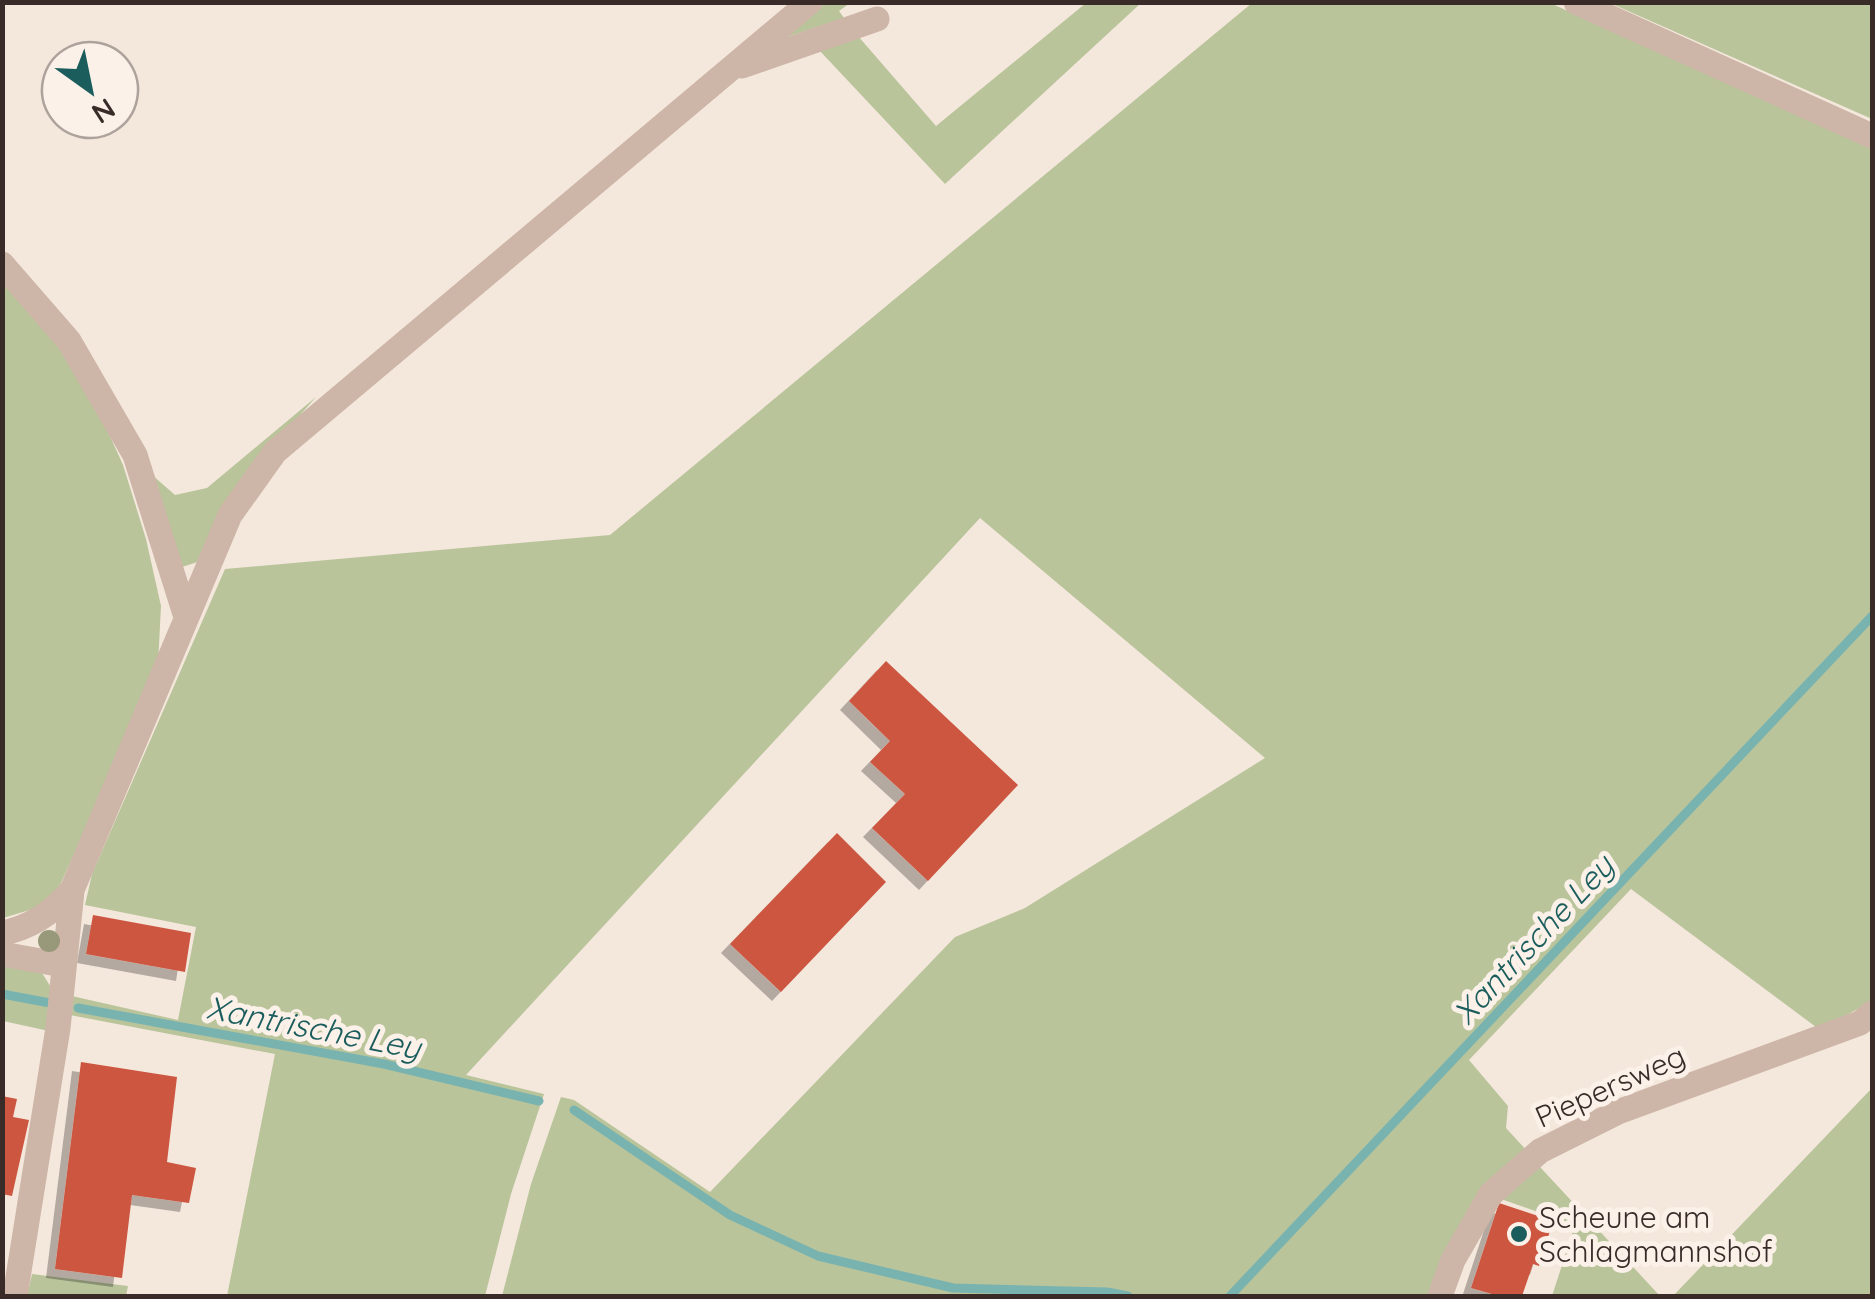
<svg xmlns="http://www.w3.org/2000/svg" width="1875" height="1299" viewBox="0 0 1875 1299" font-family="Quicksand,sans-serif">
<defs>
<filter id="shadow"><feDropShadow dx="-9" dy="9" stdDeviation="0" flood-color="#0004"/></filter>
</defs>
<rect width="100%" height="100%" fill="#f4e7dc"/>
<path fill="#bac49b" d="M825,3H850L839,11L844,18L787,37Z
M1086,3H1141L945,184L819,50L858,36L936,126Z
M1252,3H1550L1872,146V1001L1820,1030L1631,889L1469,1060L1508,1106L1506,1128L1528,1152L1434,1296H502L531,1184L561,1097L574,1100L710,1192L955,937L1025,908L1265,758L980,518L466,1075L544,1094L511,1194L485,1296H227L275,1054L54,1012L49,1031L3,1021L2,966L42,973L54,992L178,1020L196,927L85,905L92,874L225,569L610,535Z
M1610,3H1872V119Z
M2,282L63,350L91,394L123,465L146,539L161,606L158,664L58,890L33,909L3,918Z
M316,397L249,473L204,560L182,567L151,474L175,495L207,488Z
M1872,1088V1296H1673Z
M1540,1167L1660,1296H1552L1575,1225L1501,1199Z
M32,1274L128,1286L126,1296H27Z"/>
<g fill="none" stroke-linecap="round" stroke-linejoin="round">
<path stroke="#79b3b0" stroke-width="9" d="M2,994L50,1003
M78,1008L384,1064L539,1101
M574,1110L730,1215L818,1256L953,1288L1107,1292L1128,1296
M1230,1296L1872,616"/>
</g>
<path fill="#cd5741" filter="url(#shadow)" d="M886,661L1018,785L928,881L872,828L905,794L870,762L890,741L849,701Z
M837,833L886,882L781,992L730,944Z
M93,915L191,933L185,972L86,954Z
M81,1062L177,1077L167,1162L196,1168L189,1203L132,1195L122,1278L55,1269Z
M2,1096L17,1099L13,1117L29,1120L12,1196L2,1194Z
M1499,1203L1553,1221L1539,1266L1533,1264L1522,1296H1499L1471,1288Z"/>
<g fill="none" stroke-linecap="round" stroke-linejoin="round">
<path stroke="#cdb5a7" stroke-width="25" d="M1576,2L1872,136
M742,66L877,19
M2,264L69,341L135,455L186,617
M2,933C31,928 54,911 72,890L230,515L275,452L810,2
M2,954L63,965
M15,1296L58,1028L72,891
M1440,1296L1453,1260L1491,1194L1540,1151L1618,1112L1860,1023L1872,1013"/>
</g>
<circle fill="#98997a" cx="49" cy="941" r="11"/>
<circle fill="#1b5d5c" stroke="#fbf1e9" stroke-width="4" cx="1519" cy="1234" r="10"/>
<g text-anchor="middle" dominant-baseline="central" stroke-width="10" stroke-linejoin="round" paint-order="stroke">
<g font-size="30" fill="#392c28" stroke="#fbf1e9">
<text transform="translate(1610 1086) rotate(-24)">Piepersweg</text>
</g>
<g font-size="30" fill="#392c28" stroke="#fbf1e9" text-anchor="start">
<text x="1539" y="1217">Scheune am<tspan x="1539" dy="34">Schlagmannshof</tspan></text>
</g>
<g font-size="32" font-style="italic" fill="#1b5d5c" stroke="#fbf1e9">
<text transform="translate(1533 939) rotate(-47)">Xantrische Ley</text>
<text transform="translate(314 1027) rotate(11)">Xantrische Ley</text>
</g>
</g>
<rect width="1875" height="1299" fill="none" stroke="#392c28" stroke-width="10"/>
<g transform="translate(90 90) rotate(147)"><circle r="48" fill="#fbf1e9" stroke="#ada29c" stroke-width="2.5"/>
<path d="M0-8L18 38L0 25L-18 38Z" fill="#1b5d5c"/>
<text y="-15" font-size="28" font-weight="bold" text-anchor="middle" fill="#392c28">N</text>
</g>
</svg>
